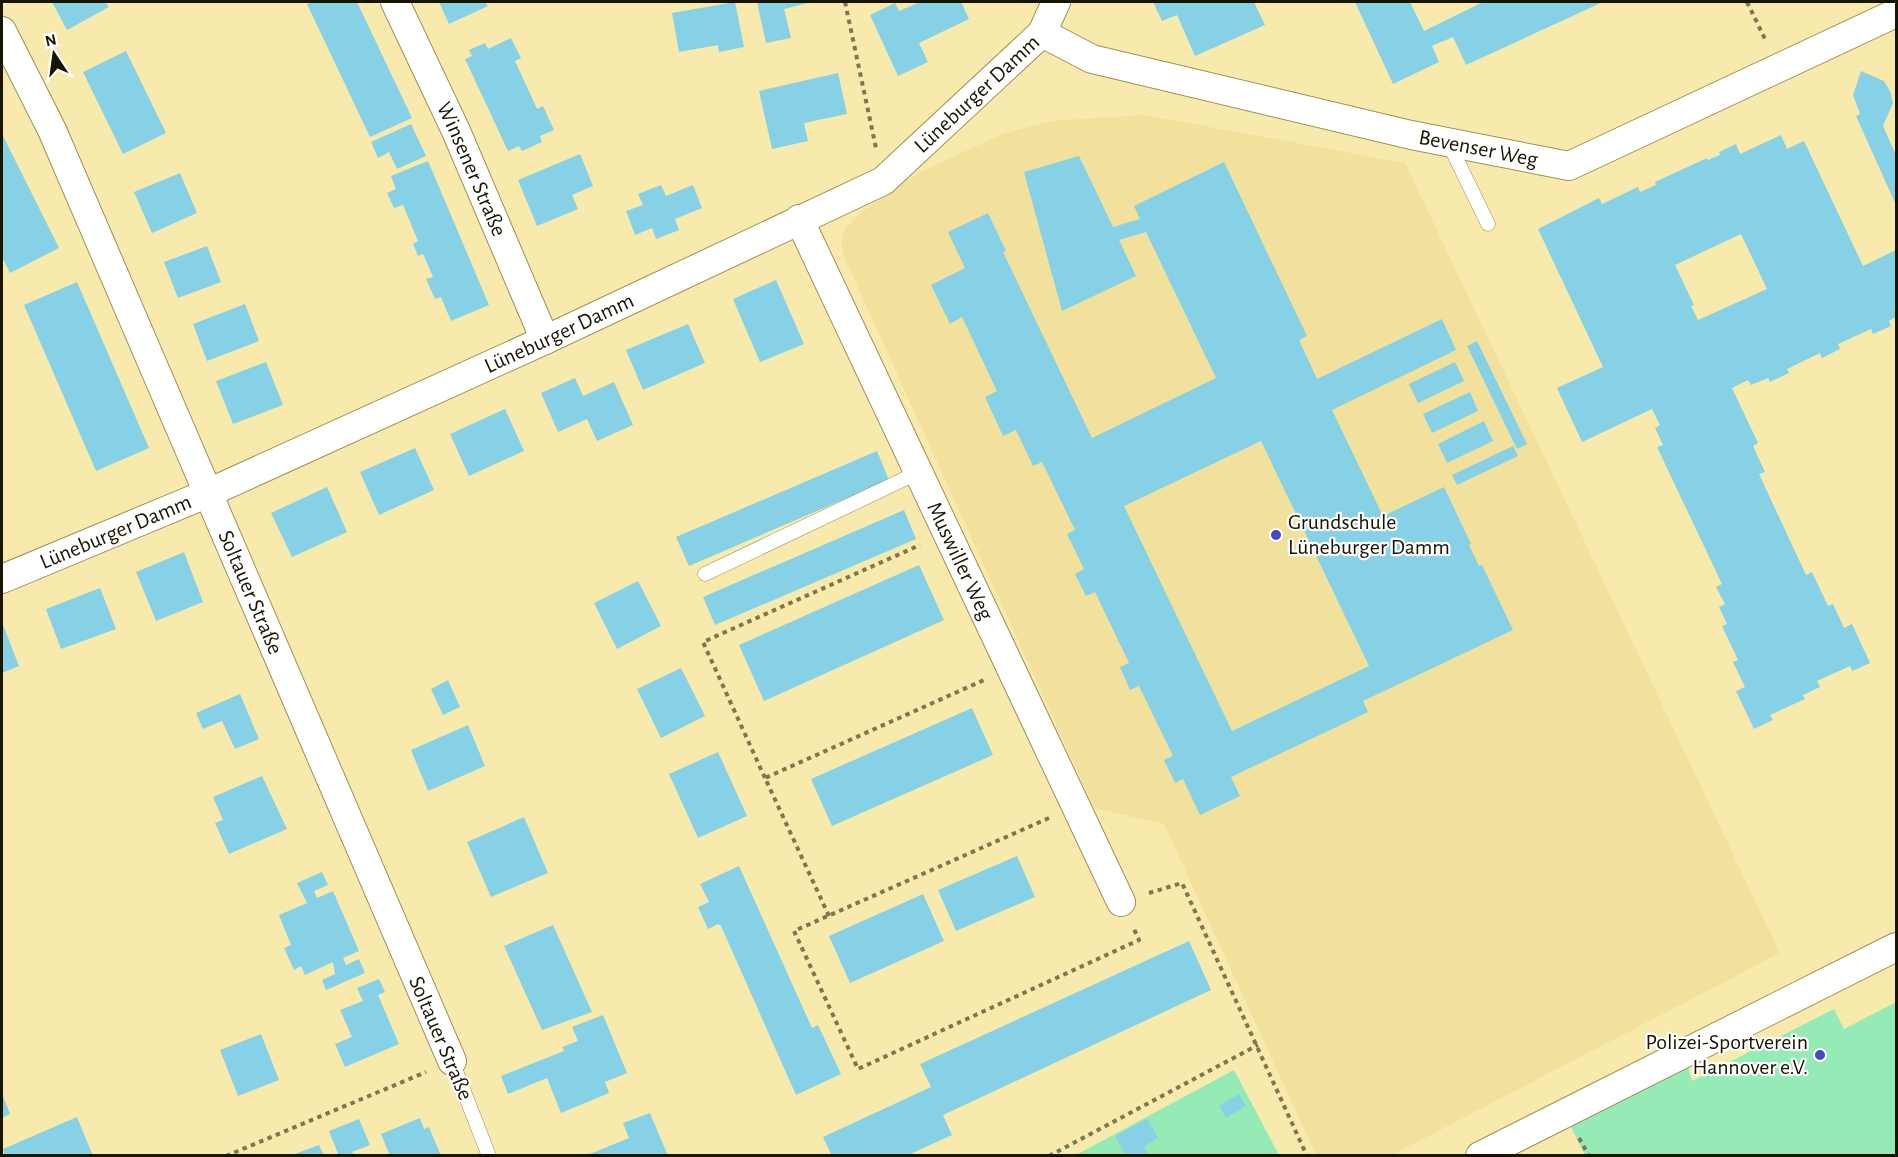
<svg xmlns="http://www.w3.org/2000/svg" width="1898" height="1157" viewBox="0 0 1898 1157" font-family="'Alegreya Sans',sans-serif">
<rect width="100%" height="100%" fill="#f8eaad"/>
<path fill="#f2e19c" d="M1145,115L1405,163L1780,953L1392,1155H1316L1164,824L1094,808L846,261L841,243L845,229L860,213L918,173L1000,135L1050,121Z"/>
<path fill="#94ebb6" d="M1896,1002V1155H1585L1564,1113L1684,1053L1692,1081L1834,1009L1844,1029Z
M1234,1070L1279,1155L1074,1156Z"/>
<path fill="#86d1e5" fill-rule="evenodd" d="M52,2H105L109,7L67,30Z
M313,2H357L412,118L370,137L307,4Z
M439,2H485L488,6L449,24Z
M735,2L744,47L719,52L718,45L679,52L672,13Z
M757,2H812L784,9L791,38L766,43Z
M920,2H961L969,19L919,43L928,62L898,76L870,15L895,3L899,11Z
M1153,2H1254L1265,25L1195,56L1177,15L1162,21Z
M1355,2H1410L1424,31L1483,2H1603L1466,65L1453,37L1432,46L1439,62L1393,84Z
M511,38L521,58L515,61L527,87L537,109L543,106L554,130L540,136L542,142L522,151L519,146L508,151L465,59L472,56L469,50L485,43L488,49Z
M126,51L166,133L123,154L83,72Z
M1861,71L1884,81L1890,91L1893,103L1883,126L1896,155V205L1856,116L1860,114L1853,95Z
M838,73L847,114L804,123L808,141L772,149L759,91Z
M411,124L426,156L397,169L389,152L378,158L371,142Z
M2,134L59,248L10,273L2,257Z
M1781,135L1787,149L1804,141L1863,266L1896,250V317L1889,321L1891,326L1873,334L1871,329L1838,344L1840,349L1822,358L1820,353L1787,369L1789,373L1770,382L1768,378L1751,385L1748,380L1732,388L1758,443L1753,446L1765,472L1759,474L1806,575L1812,572L1828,606L1833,604L1844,628L1852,624L1870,663L1852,671L1850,666L1817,681L1820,687L1803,695L1805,699L1770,715L1773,720L1754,729L1736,691L1745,687L1733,662L1738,660L1722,626L1727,624L1719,607L1725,604L1716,587L1722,584L1657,447L1663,445L1655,428L1660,425L1652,409L1582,442L1557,388L1603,367L1538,229L1599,198L1602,204L1638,187L1640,192L1656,185L1655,182L1707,158L1708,160L1720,155L1719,152L1736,144L1740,154ZM1741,234L1767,289L1698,320L1691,306L1694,305L1675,265Z
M580,154L593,186L572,195L578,209L537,226L518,180Z
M1079,156L1113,227L1140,219L1134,206L1224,162L1307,336L1299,340L1317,379L1442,319L1456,350L1332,410L1383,516L1444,487L1471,544L1469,545L1479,566L1482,565L1513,630L1363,701L1368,712L1231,777L1240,796L1200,815L1183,779L1175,783L1164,760L1173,756L1139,686L1130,690L1120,667L1129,663L1095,592L1086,596L1075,574L1084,569L1067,534L1075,530L1042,462L1033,466L1016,430L1003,436L985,397L997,391L962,317L950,324L931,285L965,268L948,232L988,213L1006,251L1003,252L1092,438L1216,378L1146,232L1119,240L1136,276L1062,311L1024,172ZM1261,441L1369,666L1232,731L1124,506Z
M428,161L489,305L451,321L441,297L435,299L426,279L433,277L423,254L418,256L413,244L418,241L403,205L394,208L387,193L396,189L391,176Z
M180,173L197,213L152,233L134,192Z
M661,185L666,196L693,185L702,208L675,219L679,230L656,239L652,228L635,235L626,211L643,205L638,194Z
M207,246L221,282L178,298L164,262Z
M776,280L804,344L760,362L733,299Z
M77,282L149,448L96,471L24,305Z
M245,304L259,341L207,361L193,324Z
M688,324L705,363L643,390L626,350Z
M1477,341L1527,444L1517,449L1467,346Z
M266,362L283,405L233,424L216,381Z
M1455,362L1464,381L1418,403L1409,384Z
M575,378L583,396L614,382L633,425L597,441L587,419L558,432L541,393Z
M1470,392L1478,411L1432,433L1423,414Z
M505,409L524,451L469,476L450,434Z
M1484,421L1493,441L1447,463L1438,444Z
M1513,446L1518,456L1457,485L1452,475Z
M415,448L434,490L379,515L360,472Z
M877,451L889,480L689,566L676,537Z
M327,487L347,532L292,557L271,513Z
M904,510L916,539L715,625L703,597Z
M184,552L203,602L156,621L136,572Z
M919,565L944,620L764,701L739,645Z
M638,581L661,626L617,649L594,603Z
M100,588L116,629L61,649L46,609Z
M2,622L19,666L2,673Z
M681,668L705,716L661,738L637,689Z
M448,680L460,707L443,715L431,689Z
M240,694L259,739L235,749L222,721L203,729L196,713Z
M972,708L993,755L832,826L811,779Z
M468,725L485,766L428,791L411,750Z
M718,752L747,816L698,838L669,774Z
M262,776L287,829L229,854L215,823L223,820L213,797Z
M524,817L548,873L491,897L467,842Z
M1017,856L1035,897L956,931L938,890Z
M739,866L812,1028L818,1025L841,1074L796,1095L721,926L718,924L708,929L698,907L709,902L700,884Z
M322,872L328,885L314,891L317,898L333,891L359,951L343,958L346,965L359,959L365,973L326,990L322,980L335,974L333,962L305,975L301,966L294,970L284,948L291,945L279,915L307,903L297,883Z
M923,894L944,941L850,983L829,936Z
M553,925L592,1012L542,1030L504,946Z
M1189,941L1211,990L943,1115L952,1135L906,1156H832L823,1137L931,1087L920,1064Z
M379,979L385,992L378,995L399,1044L345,1067L335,1044L352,1037L340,1010L363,1001L357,988Z
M603,1015L627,1073L605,1082L609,1093L561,1113L547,1078L508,1094L501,1076L564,1051L562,1047L578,1041L572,1027Z
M261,1034L279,1080L238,1096L220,1050Z
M2,1093L10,1114L2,1118Z
M1239,1094L1246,1106L1226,1118L1219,1106Z
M650,1113L668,1156H585L629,1138L623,1123Z
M77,1117L93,1156H5L3,1149Z
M420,1118L424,1129L429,1127L441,1156H390L381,1134Z
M359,1119L370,1145L352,1152L354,1156H339L329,1131Z
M1147,1119L1158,1138L1144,1146L1149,1156H1126L1115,1136Z
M319,1145L324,1156H292V1155Z"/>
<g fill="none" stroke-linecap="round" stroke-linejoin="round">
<defs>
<path id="lane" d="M1449,144L1488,224
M705,574L917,473
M452,1061L489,1156"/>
<g id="street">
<path id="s1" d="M395,2L456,131L545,340"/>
<path id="s2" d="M2,31L52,130L452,1061"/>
<path id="s3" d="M1042,33L1092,59L1411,135L1569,166L1896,13"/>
<path id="s4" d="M799,219L1121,902"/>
<path id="s5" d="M2,579L206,494L545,340L883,181L1042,33L1056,2"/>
<path d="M1480,1156L1896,947"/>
</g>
</defs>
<use href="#lane" stroke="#9f9156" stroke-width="15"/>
<use href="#street" stroke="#9f9156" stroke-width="30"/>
<path stroke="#7f764f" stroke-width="4" stroke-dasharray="4.5 4.5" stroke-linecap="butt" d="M845,2L876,148
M1747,2L1766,41
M765,778L703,642L920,545
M1049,818L794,931L858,1069L1139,940L1134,929
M1149,893L1182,883L1307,1156
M829,916L765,778L984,680
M1579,1138L1589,1156
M226,1156L426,1072
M1049,1156L1258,1045"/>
<use href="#lane" stroke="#fff" stroke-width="14"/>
<use href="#street" stroke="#fff" stroke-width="28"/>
</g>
<g fill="#4648be" stroke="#fff" stroke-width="2">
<circle cx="1276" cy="535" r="6"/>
<circle cx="1820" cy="1055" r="6"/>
</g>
<g text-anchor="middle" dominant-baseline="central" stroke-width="4.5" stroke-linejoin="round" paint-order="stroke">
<g font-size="22" fill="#191400" stroke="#fff">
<text stroke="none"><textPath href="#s5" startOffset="1095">Lüneburger Damm</textPath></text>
<text stroke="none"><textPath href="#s3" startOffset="453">Bevenser Weg</textPath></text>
<text stroke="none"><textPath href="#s1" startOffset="184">Winsener Straße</textPath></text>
<text stroke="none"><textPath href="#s5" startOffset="609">Lüneburger Damm</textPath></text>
<text stroke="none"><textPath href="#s5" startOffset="123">Lüneburger Damm</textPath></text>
<text stroke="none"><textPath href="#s4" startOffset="378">Muswiller Weg</textPath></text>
<text stroke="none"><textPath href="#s2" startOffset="614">Soltauer Straße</textPath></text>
<text transform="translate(441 1038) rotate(67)">Soltauer Straße</text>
</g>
<g font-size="22" fill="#191400" stroke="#fff" text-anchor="start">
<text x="1288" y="522">Grundschule<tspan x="1288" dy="25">Lüneburger Damm</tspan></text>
<text x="1808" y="1042" text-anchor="end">Polizei-Sportverein<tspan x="1808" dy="25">Hannover e.V.</tspan></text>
</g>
</g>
<rect width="1898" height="1157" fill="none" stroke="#191400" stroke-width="6"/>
<g transform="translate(54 54) rotate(347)" stroke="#ffffff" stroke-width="4.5" paint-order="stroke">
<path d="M0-4.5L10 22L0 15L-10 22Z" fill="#191400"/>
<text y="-9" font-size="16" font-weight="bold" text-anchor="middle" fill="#191400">N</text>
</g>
</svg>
